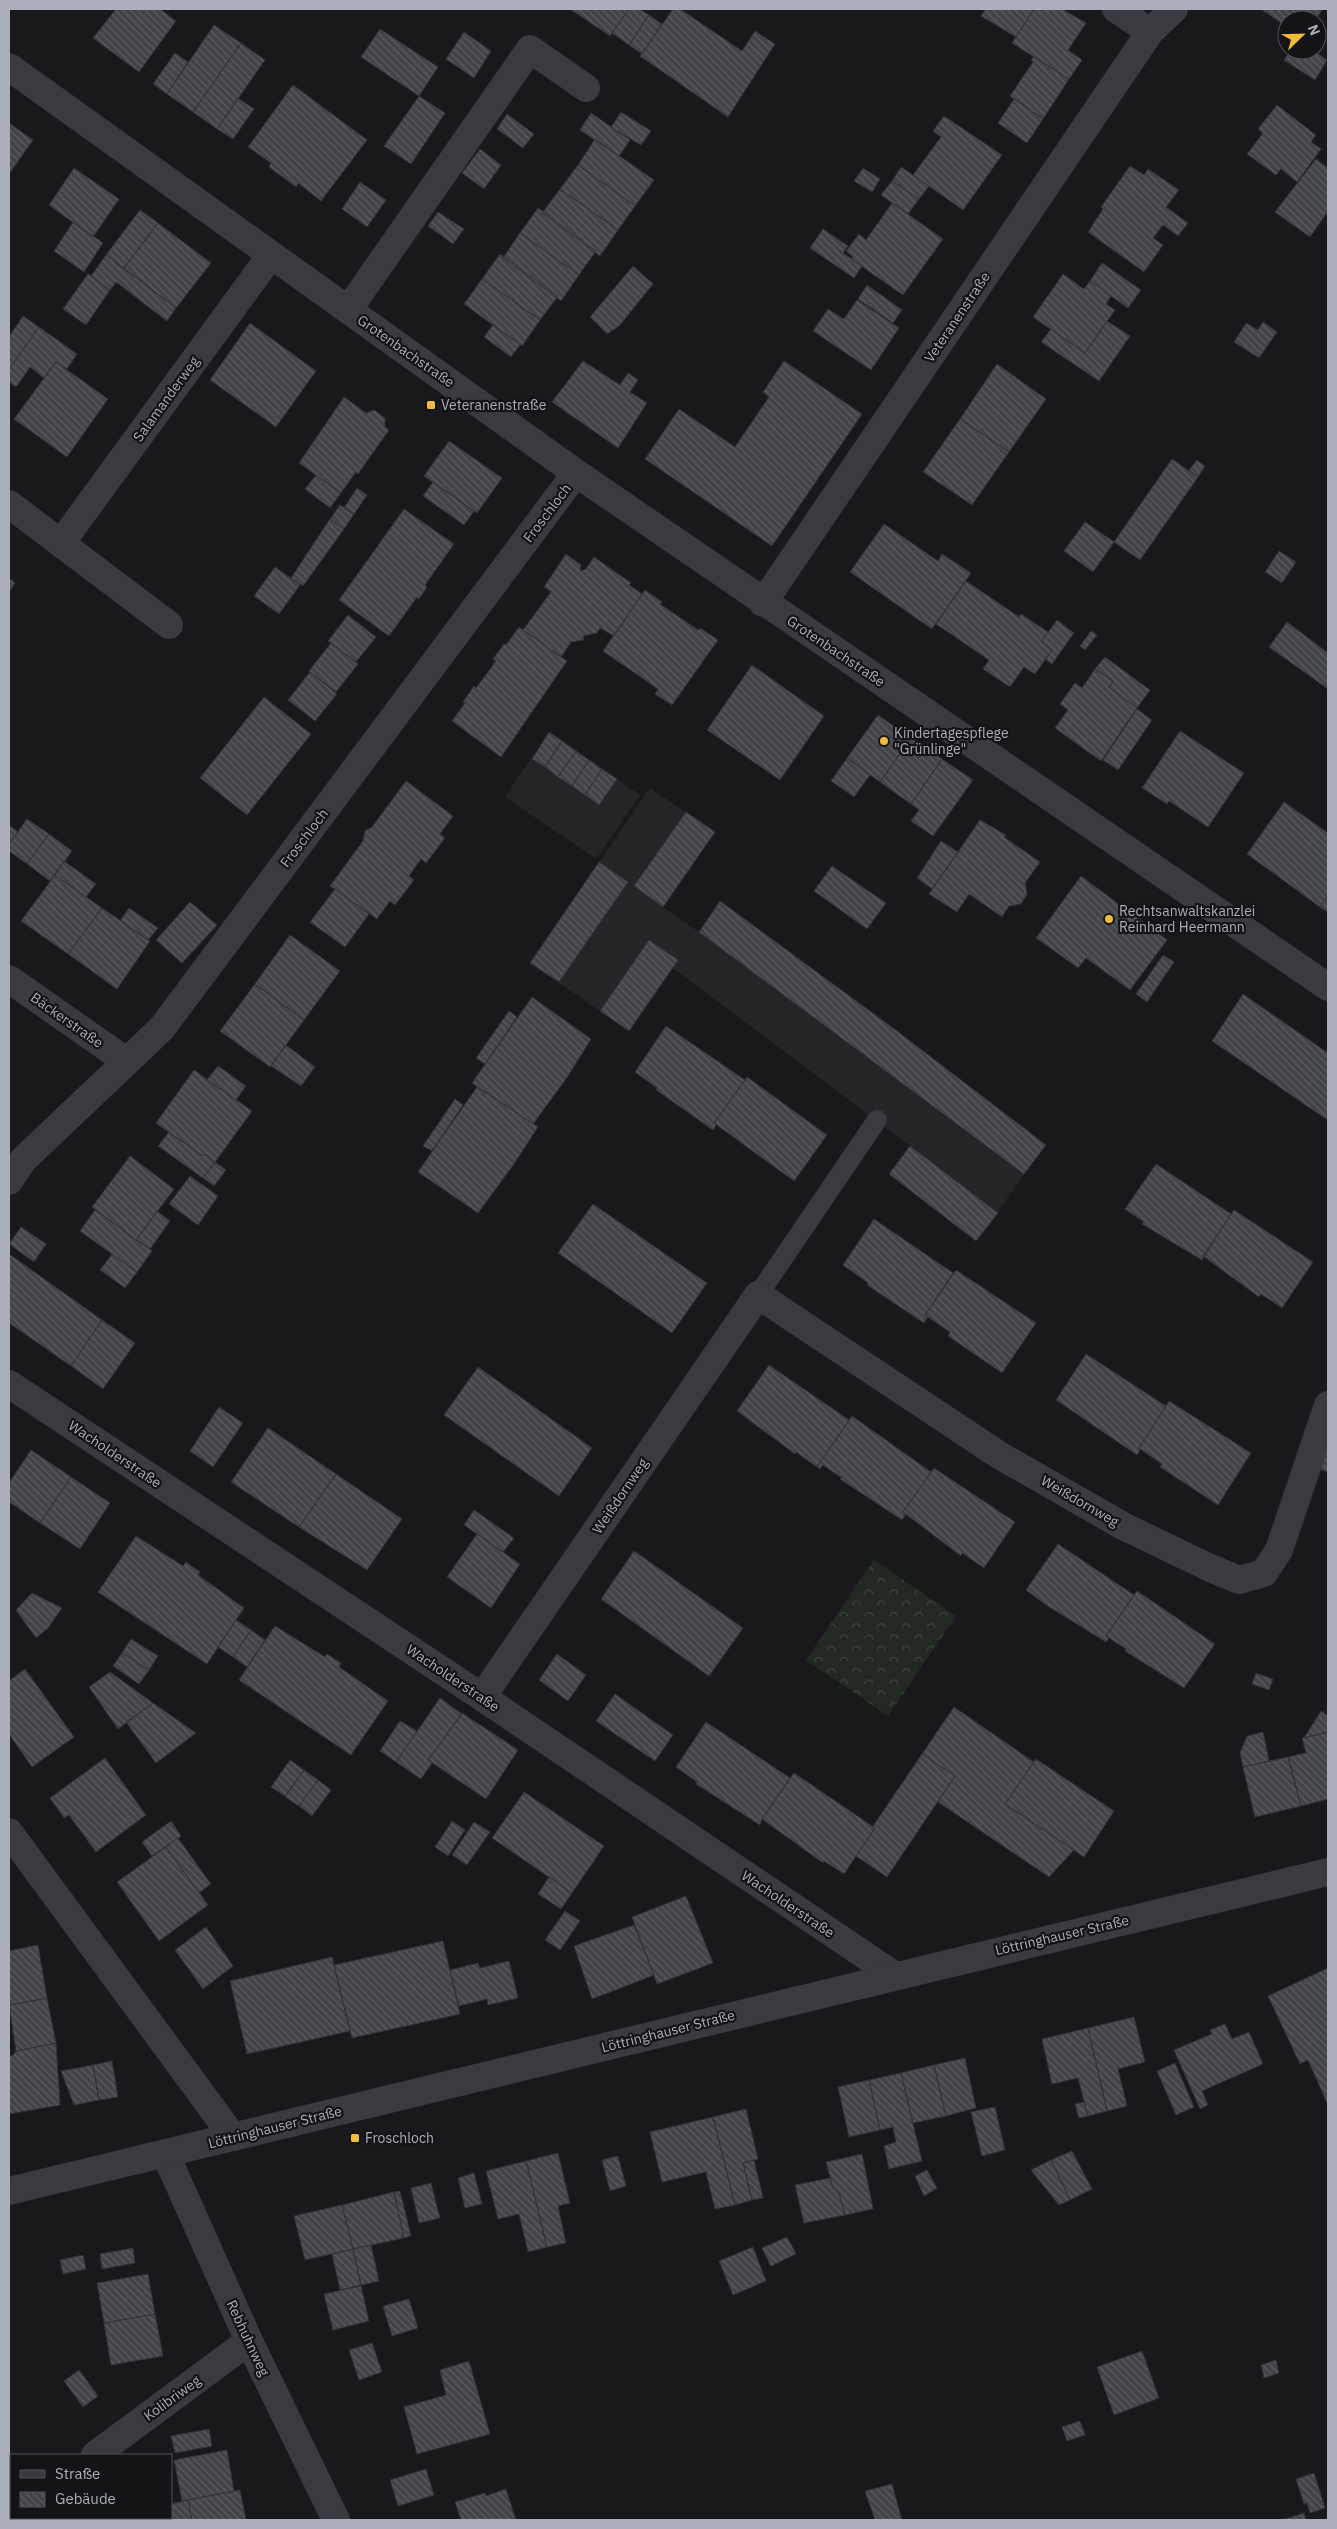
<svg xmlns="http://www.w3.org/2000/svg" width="1337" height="2529" viewBox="0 0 1337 2529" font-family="'IBM Plex Sans',sans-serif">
<defs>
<pattern id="forest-crowns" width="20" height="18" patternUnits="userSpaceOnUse" patternTransform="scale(1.25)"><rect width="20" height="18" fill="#212922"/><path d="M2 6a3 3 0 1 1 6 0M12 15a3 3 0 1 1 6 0" fill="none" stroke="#3f4640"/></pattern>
<pattern id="building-back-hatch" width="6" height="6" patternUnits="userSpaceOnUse" patternTransform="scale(1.25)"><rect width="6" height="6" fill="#434448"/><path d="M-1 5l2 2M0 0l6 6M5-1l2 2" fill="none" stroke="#5b5c60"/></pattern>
</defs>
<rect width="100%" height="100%" fill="#19191b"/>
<path fill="#252528" d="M549,732L640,795L596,859L505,797Z
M650,788L715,832L663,907L699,932L720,901L1046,1145L976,1241L889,1174L910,1146L673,968L629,1031L530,963Z"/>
<path fill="url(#forest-crowns)" d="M874,1560L956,1616L888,1716L806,1660Z"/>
<path fill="url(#building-back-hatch)" stroke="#333337" d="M116,9H160L176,21L139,72L93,38Z
M570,9H629L610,36Z
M629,9H639L649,15L629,45L612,33Z
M673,9H680L742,51L755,31L775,44L728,117L640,56Z
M982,9H1034L1016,37L981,16L985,10Z
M1034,9H1062L1086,23L1068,50L1082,60L1069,79L1012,43Z
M1261,9H1323L1315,20H1287V27Z
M649,15L662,24L642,54L629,45Z
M214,25L241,43L193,112L167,94Z
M380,29L438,67L419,96L361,57Z
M464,32L491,51L474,78L446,59Z
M241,43L265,60L217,129L193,112Z
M1291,50H1313L1327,60L1315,80L1284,60Z
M175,53L188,62L167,94L153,84Z
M1034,57L1069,79L1043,119L1010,96L1033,62L1031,60Z
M293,85L367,140L321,201L298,183L296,187L269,167L271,163L248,147Z
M419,96L445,113L411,164L384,146Z
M238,98L254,109L233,139L217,129Z
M1014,99L1043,119L1027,143L998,123Z
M1277,105L1316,135L1311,142L1321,149L1297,182L1281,169L1276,175L1247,154L1263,133L1258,129Z
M621,112L651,131L641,145L611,127Z
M591,113L630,140L619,156L580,130Z
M507,114L534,134L523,148L497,129Z
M944,116L1002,155L963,210L913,175L941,137L933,131Z
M9,123L33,140L9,174Z
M595,139L654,180L635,206L578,165Z
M480,149L501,165L484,189L462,173Z
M1316,159L1328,168V211L1310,237L1275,212Z
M578,165L635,206L618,230L560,189Z
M1130,166L1144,175L1148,169L1179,190L1166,207L1188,223L1178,236L1163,225L1153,238L1163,245L1144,272L1088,232L1103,209L1101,207Z
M901,167L929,186L919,199L892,181Z
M74,168L119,199L93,237L49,205Z
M863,168L880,179L872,192L854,181Z
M892,181L919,199L908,214L881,195Z
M360,182L386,200L367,227L342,209Z
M560,189L618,230L600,256L542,213Z
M892,203L943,239L903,295L851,259L853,257L846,251L859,234L866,240Z
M538,208L596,251L579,275L520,233Z
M140,210L158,223L124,268L106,255Z
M438,212L464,229L453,244L428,226Z
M73,222L103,243L84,272L54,251Z
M158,223L211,263L176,308L124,268Z
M823,229L848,246L843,253L862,266L854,278L810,248Z
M520,233L579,275L561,301L503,258Z
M500,254L558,296L540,320L482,279Z
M106,255L176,308L167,321L116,282L110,290L91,276Z
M1102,263L1141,290L1128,308L1090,281Z
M633,266L653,284L620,325L607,334L590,317Z
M88,274L110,290L86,325L63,309Z
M1063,274L1084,289L1090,281L1111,296L1106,304L1115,310L1085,353L1033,317Z
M482,279L540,320L522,346L464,304Z
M867,285L902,310L893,323L858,299Z
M857,300L899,328L871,370L813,331L828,309L844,319Z
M23,316L39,327L9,369V337Z
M1107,321L1130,336L1099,381L1041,342L1051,329L1085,353Z
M1263,322L1277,332L1259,358L1234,342L1246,323L1258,330Z
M250,323L316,371L276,427L210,380Z
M493,325L520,345L511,357L484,337Z
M39,327L77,354L67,369L56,362L44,378L30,367L16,387L9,382V369Z
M583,361L620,385L628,373L638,380L630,392L647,403L618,448L552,402Z
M784,361L862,414L772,546L645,459L679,409L735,447L769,397L763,392Z
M56,362L108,399L67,457L14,419Z
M997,364L1046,399L1009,452L960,419Z
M344,397L366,413L374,410L385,418V427L389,430L358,474L356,472L341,493L299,463Z
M960,419L1009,452L972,505L923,472Z
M449,441L502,478L477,513L424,476Z
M1172,459L1198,477L1140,560L1114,542Z
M1197,460L1205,466L1198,477L1189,470Z
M316,475L341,493L330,508L305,489Z
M433,482L474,511L464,525L423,496Z
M357,488L367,495L354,514L344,508Z
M340,505L354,514L344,529L330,519Z
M404,509L454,544L425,585L427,587L419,599L417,597L389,636L339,600Z
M330,519L344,529L303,586L291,578Z
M1085,522L1114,542L1093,572L1064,551Z
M884,524L938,561L942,554L971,573L932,629L850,572Z
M1279,551L1296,562L1282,583L1265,572Z
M566,554L581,565L580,571L586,569L594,557L631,583L629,585L642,594L614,636L600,628L597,633L583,636L584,640L571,642L561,657L523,630L551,592L544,587Z
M275,567L300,585L279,614L254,596Z
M9,578L15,583L9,592Z
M966,581L1019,617L1021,614L1048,632L1041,642L1052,650L1035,674L1024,667L1010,687L983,669L989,660L936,624Z
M645,590L662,602L660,604L698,630L700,628L718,640L672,705L655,694L658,689L603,651Z
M348,615L376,637L356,662L328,641Z
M1057,620L1074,633L1052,664L1045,659L1052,650L1041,642Z
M1287,622L1328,653V689L1269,647Z
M519,627L567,661L501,757L452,721L465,703L463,702L474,686L476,688L496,661L493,659L504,644L506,645Z
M1091,631L1097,635L1085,650L1080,646Z
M331,643L358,664L336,692L309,671Z
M1105,657L1150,690L1137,708L1109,687L1113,681L1095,669Z
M752,665L824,716L780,780L707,730Z
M1095,669L1113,681L1109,687L1137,708L1101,761L1055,728L1068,710L1060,704L1075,683L1082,688Z
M310,672L337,694L315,721L288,700Z
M264,697L311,734L247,815L200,778Z
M1137,709L1152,720L1118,770L1103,760Z
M878,715L911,738L880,782L847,758Z
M1180,731L1244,773L1208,827L1169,801L1167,804L1142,788Z
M549,732L562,741L545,767L532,759Z
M911,738L942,759L911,804L880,782Z
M562,741L576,751L558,777L545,767Z
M576,751L589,760L572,786L558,777Z
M847,758L870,775L854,797L831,781Z
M942,759L973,780L933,836L911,821L919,810L911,804Z
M589,760L602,769L585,795L572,786Z
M602,769L617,779L599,805L585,795Z
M406,781L453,816L440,834L445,838L426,863L421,859L409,876L414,880L395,905L390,901L377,919L330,886L363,841L365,831L372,827Z
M1284,802L1328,833V895L1320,907L1247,854Z
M686,812L715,832L663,907L634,886Z
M27,819L49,834L27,864L9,851V844Z
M980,820L1006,835L1004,837L1040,862L1025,883L1027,894L1021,904L1009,906L1002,917L969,894L957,912L929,894Z
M9,825L18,832L9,844Z
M49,834L72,851L50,881L27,864Z
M941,841L958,852L932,889L917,878Z
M64,861L96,884L86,897L55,875Z
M599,862L628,882L559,982L530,963Z
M832,866L886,903L867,929L814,891Z
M55,875L102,908L68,954L21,921Z
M1081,876L1167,940L1130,990L1086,958L1078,968L1036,938Z
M335,889L369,914L345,947L310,922Z
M1328,895V912L1320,907Z
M720,901L897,1031L1046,1145L1024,1174L699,932Z
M190,902L217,925L182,963L156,940Z
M102,908L150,941L117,989L68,954Z
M129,908L158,928L148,940L120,921Z
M290,935L340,971L304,1020L255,984Z
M649,940L678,960L629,1031L600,1011Z
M1163,955L1174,962L1147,1002L1136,994Z
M255,984L304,1020L270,1067L220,1031Z
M1243,994L1328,1053V1115L1326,1119L1212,1041Z
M532,997L591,1039L568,1076L533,1124L472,1083Z
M509,1011L517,1017L485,1064L476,1058Z
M666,1026L745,1080L714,1123L716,1125L713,1130L656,1090L657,1088L635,1072Z
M286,1045L315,1067L301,1086L271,1066Z
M218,1066L246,1086L236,1100L207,1080Z
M194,1070L252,1111L215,1162L205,1154L203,1156L156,1123Z
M747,1077L827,1135L794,1181L714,1123Z
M477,1087L538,1127L514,1164L478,1213L418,1172Z
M455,1099L463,1105L432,1151L423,1146Z
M169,1132L203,1156L205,1154L215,1162L203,1178L158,1146Z
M910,1146L998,1213L976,1241L889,1174Z
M130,1156L174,1189L136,1240L92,1207Z
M215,1162L226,1170L214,1186L203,1178Z
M1156,1164L1231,1214L1202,1260L1142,1224L1144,1222L1125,1209Z
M190,1176L218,1196L198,1225L169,1204Z
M593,1204L707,1283L672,1333L558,1253Z
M95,1210L152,1251L137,1272L80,1231Z
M1234,1210L1313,1262L1282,1308L1261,1294L1259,1297L1203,1256Z
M157,1211L170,1221L150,1249L136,1240Z
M874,1219L953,1273L925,1315L928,1317L924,1323L867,1285L868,1283L843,1265Z
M21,1227L46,1244L34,1262L9,1244Z
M9,1254L102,1320L71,1366L9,1323Z
M112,1254L137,1272L125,1288L100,1270Z
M956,1270L1036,1323L1002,1373L948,1336L950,1332L925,1315Z
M102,1320L135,1343L103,1389L71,1366Z
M1086,1354L1166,1406L1139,1448L1140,1450L1137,1455L1056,1400Z
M769,1365L849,1420L817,1467L796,1452L795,1454L737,1411Z
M478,1367L592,1448L559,1496L444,1415Z
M1169,1401L1251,1453L1218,1505L1160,1467L1162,1464L1139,1448Z
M219,1407L243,1423L213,1467L190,1451Z
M852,1416L931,1472L903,1512L906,1514L902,1520L840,1479L842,1478L823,1465L820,1469L817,1467Z
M268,1428L336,1474L299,1527L231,1482Z
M1328,1447V1472L1320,1469Z
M31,1450L71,1477L40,1523L9,1502V1483Z
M934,1468L1015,1522L984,1568L962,1553L961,1556L903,1512Z
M336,1474L402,1519L367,1570L299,1527Z
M71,1477L110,1503L80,1549L40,1523Z
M474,1510L514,1538L503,1552L464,1525Z
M477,1534L520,1564L491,1608L447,1577Z
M136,1536L183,1566L186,1562L200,1572L198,1575L244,1608L207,1664L98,1592Z
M1058,1544L1134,1595L1106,1636L1109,1638L1106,1642L1046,1605L1026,1590Z
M634,1551L743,1628L709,1676L601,1599Z
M1137,1591L1215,1644L1184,1688L1125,1651L1126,1649L1106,1636Z
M32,1593L62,1608L48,1628L36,1638L16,1610Z
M236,1620L251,1630L233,1657L218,1647Z
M275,1626L325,1657L327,1654L341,1663L339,1667L388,1701L351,1755L239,1680Z
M251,1630L265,1640L247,1667L233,1657Z
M131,1639L158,1656L149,1670L122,1653Z
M122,1653L149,1670L139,1684L113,1666Z
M557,1654L586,1675L568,1701L539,1680Z
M25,1669L74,1737L32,1767L9,1734V1681Z
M110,1672L153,1703L118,1729L89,1687Z
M1256,1673L1273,1679L1269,1690L1252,1684Z
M615,1694L673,1735L655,1761L596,1721Z
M440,1698L462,1714L428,1760L432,1763L421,1779L396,1762Z
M153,1703L196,1733L156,1763L126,1722Z
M954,1707L1034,1762L1005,1804L1074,1850L1049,1877L938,1802L955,1776L922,1754Z
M1321,1711L1328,1716V1732L1304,1738Z
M462,1713L518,1750L486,1799L428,1760Z
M400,1721L417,1731L396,1762L380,1751Z
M706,1722L790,1778L762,1819L760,1825L696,1784L697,1782L676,1767Z
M1263,1732L1269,1761L1243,1767L1240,1753L1247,1736Z
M1328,1732V1799L1301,1806L1288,1757L1306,1753L1302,1738Z
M922,1754L955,1776L887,1877L856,1856L875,1828L873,1826Z
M1288,1757L1301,1806L1255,1817L1243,1767Z
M105,1758L146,1815L96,1852L69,1815L64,1818L50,1798Z
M1036,1759L1114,1811L1084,1857L1005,1804Z
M290,1760L304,1770L285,1796L271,1787Z
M304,1770L318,1780L299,1806L285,1797Z
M794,1773L875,1828L844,1874L824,1861L823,1863L762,1819Z
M318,1780L331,1790L312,1816L299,1806Z
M524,1792L604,1846L572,1893L492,1838Z
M171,1821L181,1836L152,1856L142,1842Z
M452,1821L465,1830L448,1856L435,1847Z
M474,1822L490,1832L467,1865L452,1855Z
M178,1838L211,1884L199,1893L166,1847Z
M166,1847L208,1905L159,1941L117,1882Z
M549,1877L572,1893L561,1909L538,1894Z
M686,1896L713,1963L657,1984L632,1917Z
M565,1911L580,1921L560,1950L545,1940Z
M634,1925L654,1975L592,1999L574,1946Z
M206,1927L233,1966L203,1989L175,1950Z
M443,1941L460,2014L352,2038L334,1965Z
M38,1945L47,1998L9,2005V1951Z
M332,1957L350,2031L247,2054L230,1981Z
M509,1961L518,1998L488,2005L487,1999L459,2006L450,1970L478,1963L480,1968Z
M1328,1968V2105L1308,2060L1300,2064L1268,1996Z
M47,1998L56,2043L16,2051L9,2005Z
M1134,2017L1145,2062L1118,2069L1127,2106L1107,2111L1088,2028Z
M1225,2024L1232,2039L1249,2032L1263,2064L1202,2091L1208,2105L1200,2109L1174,2050L1212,2034L1210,2030Z
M1088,2028L1107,2111L1088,2116L1078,2078L1052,2084L1042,2039Z
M56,2043L60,2105L9,2114V2056L13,2055L16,2051Z
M965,2058L976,2108L946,2116L934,2065Z
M112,2061L118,2097L99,2100L93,2065Z
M1175,2063L1194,2107L1176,2115L1157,2071Z
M93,2065L99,2100L74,2105L61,2071Z
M934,2065L946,2116L913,2123L901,2073Z
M901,2073L922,2161L889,2169L884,2146L896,2142L893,2127L880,2130L869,2080Z
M869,2080L880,2130L849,2137L838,2087Z
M1084,2102L1088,2116L1079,2118L1075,2104Z
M995,2107L1005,2150L982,2156L971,2112Z
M746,2109L758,2159L743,2163L752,2200L735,2205L713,2117Z
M713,2117L735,2205L715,2209L706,2172L662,2182L650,2132Z
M1072,2151L1092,2189L1070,2200L1051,2160Z
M558,2153L570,2203L558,2206L566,2243L547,2247L526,2161Z
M862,2154L873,2209L845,2215L839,2193L833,2188L826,2162Z
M618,2156L626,2186L610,2191L602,2160Z
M754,2160L763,2198L752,2200L743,2163Z
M1051,2160L1070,2200L1059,2205L1031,2170Z
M526,2161L547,2247L528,2252L519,2214L498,2219L486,2171Z
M927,2170L937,2188L924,2196L915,2176Z
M474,2173L482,2204L465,2208L458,2178Z
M830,2178L833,2188L839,2193L845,2215L804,2223L795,2185Z
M431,2183L440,2218L419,2223L411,2188Z
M400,2191L411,2236L404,2238L394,2192Z
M394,2192L404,2238L353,2249L342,2205Z
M342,2205L353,2249L305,2260L294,2216Z
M787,2237L796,2254L771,2266L762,2248Z
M371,2245L379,2281L361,2285L353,2249Z
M753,2247L766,2281L733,2295L719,2261Z
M133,2248L135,2263L102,2269L100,2254Z
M353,2249L361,2285L340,2290L332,2254Z
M83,2255L86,2269L63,2274L60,2260Z
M148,2274L155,2314L104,2323L97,2283Z
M361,2286L369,2321L333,2330L324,2294Z
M409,2299L418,2328L392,2336L383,2306Z
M155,2314L163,2356L111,2365L104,2323Z
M372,2343L382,2372L359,2380L349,2350Z
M1142,2351L1159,2398L1114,2415L1097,2367Z
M1276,2360L1279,2373L1264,2378L1261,2365Z
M469,2361L490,2434L417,2454L404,2407L446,2395L440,2370Z
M79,2370L98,2396L83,2407L64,2381Z
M1080,2421L1085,2435L1067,2441L1062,2427Z
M209,2429L212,2446L175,2453L171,2436Z
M227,2450L234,2491L182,2501L174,2460Z
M426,2469L434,2495L398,2506L390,2480Z
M1314,2473L1325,2508L1310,2513L1307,2503L1304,2504L1296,2479Z
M892,2484L902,2520H875L865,2491Z
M506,2489L516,2520H461L455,2502L485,2493L486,2496Z
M240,2490L246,2520H192L188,2500Z
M188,2500L192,2520H171V2504Z
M1304,2513L1306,2520H1282Z"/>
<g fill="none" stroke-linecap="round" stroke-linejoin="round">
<path stroke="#3a3a40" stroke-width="20" d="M758,1295L877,1120"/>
<path stroke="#3a3a40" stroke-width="28" d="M1116,9L1150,32
M9,67L576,473L1328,987
M348,310L530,49L586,88
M9,504L169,625
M61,543L271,255
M763,603L1150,32L1174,9
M9,979L126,1061
M9,1181L23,1160L162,1028L576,473
M9,1384L482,1697L894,1975
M482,1697L758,1295L999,1455L1123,1526L1208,1567L1239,1580L1264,1573L1279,1550L1328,1405
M9,1832L233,2137
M165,2153L249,2341L336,2520
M95,2455L249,2341
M9,2520L12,2518"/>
<path stroke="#3a3a40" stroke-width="28" d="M9,2191L1328,1872"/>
</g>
<g fill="#f0bd3b" stroke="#141416" stroke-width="2">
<rect x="426" y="400" width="10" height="10" rx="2.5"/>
<circle cx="884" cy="741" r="5"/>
<circle cx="1109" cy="919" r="5"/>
<rect x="350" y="2133" width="10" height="10" rx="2.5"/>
</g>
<g text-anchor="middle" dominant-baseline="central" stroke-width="4.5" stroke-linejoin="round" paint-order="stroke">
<g font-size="14" fill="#abafba" stroke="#141416">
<text transform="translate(957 317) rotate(-56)">Veteranenstraße</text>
<text transform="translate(406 351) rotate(35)">Grotenbachstraße</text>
<text transform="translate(166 399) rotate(-54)">Salamanderweg</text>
<text transform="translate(547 513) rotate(-53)">Froschloch</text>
<text transform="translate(836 651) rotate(34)">Grotenbachstraße</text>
<text transform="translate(304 838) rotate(-53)">Froschloch</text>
<text transform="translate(67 1020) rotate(35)">Bäckerstraße</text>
<text transform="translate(115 1454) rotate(34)">Wacholderstraße</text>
<text transform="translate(620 1496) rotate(-56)">Weißdornweg</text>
<text transform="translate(1080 1501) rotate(30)">Weißdornweg</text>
<text transform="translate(453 1678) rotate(34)">Wacholderstraße</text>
<text transform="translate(788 1904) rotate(34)">Wacholderstraße</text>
<text transform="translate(1062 1935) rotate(-13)">Löttringhauser Straße</text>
<text transform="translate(668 2031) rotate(-14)">Löttringhauser Straße</text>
<text transform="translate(275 2127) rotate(-14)">Löttringhauser Straße</text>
<text transform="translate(248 2338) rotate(65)">Rebhuhnweg</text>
<text transform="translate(172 2398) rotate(-36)">Kolibriweg</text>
</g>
<g font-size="14" fill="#abafba" stroke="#141416" text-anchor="start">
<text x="441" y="405">Veteranenstraße</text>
<text x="894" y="733">Kindertagespflege<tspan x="894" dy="16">"Grünlinge"</tspan></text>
<text x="1119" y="911">Rechtsanwaltskanzlei<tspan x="1119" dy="16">Reinhard Heermann</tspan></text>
<text x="365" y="2138">Froschloch</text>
</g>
</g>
<rect width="1337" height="2529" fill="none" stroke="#abafba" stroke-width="20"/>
<rect x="10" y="2454" width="162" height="65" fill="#141416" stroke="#505258"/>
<rect x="20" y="2470" width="25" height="8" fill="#3a3a40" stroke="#505258"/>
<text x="55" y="2479" font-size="15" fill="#abafba">Straße</text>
<rect x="20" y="2492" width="25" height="15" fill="url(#building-back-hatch)" stroke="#505258"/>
<text x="55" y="2504" font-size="15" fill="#abafba">Gebäude</text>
<g transform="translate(1302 35) rotate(67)"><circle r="24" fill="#141416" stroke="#505258"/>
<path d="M0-4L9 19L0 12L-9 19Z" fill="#f0bd3b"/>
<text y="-8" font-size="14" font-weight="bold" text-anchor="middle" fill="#abafba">N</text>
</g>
</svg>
